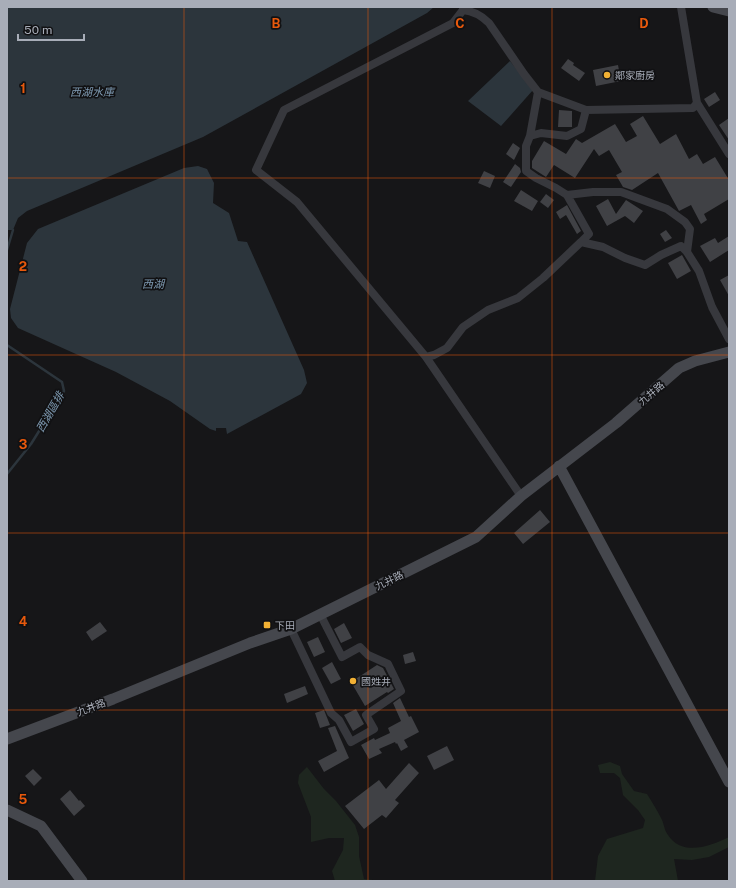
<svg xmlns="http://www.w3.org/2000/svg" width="736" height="888" viewBox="0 0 736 888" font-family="'Public Sans','Noto Sans TC',sans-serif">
<rect width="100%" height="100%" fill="#161618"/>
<path fill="#1e261f" d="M610,762L620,766L622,774L634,791L647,794C652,802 657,810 661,818C664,823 664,830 668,835C682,857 711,846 729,837V847L709,857L692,860L674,859L678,881H595L598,856L607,839L643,828L645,820L638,810L623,795L620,778L614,773H600L598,765Z
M307,767L324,789L336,801L355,825L359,837V856L364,879L382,881H335L332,871L343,850L344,838H329L311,842V817L298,783L299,775Z"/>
<path fill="#2c353c" d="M7,7H434L427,13L203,137L27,211L18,218L13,230H7Z
M510,61L533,90L501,126L468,101Z
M198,166L207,169L214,183L213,203L229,213L238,241L247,242L304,370L307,383L301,394L227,434L226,428H216V431L210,429L170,401L116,372L18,328L11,318L10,309L27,243L38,229L184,168Z"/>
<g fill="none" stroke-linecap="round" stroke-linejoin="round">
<path stroke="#2c353c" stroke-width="2.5" d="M7,250L13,230
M7,345L62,382L64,391L31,444L7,474"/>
</g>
<path fill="#404145" d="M568,59L574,63L573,65L585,73L579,81L561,68Z
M618,65L621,81L596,86L593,70Z
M715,92L720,100L709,107L704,99Z
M559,110L572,111V127H558Z
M643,116L660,144L676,134L689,159L697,154L703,164L715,157L729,180V199L704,214L707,220L701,224L691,205L679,211L658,173L632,190L623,187L616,175L622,172L609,150L599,156L594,149L575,178L554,165L546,177L532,168V161L544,141L566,154L576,139L582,143L615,124L626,142L637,136L630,124Z
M729,118V140L719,125Z
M513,143L520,148L514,160L506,154Z
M515,164L520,168L521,172L511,187L503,182Z
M484,171L495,176L490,188L478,183Z
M521,190L538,201L532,211L514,201Z
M546,194L554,200L548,208L540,202Z
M608,199L616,214L626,200L643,211L634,223L625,216L607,226L596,206Z
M567,205L581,231L577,234L566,215L560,219L556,212Z
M666,230L672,238L665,242L660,234Z
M729,236V250L710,262L700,246L715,238L718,243Z
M682,255L691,271L677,279L668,263Z
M729,275V296L720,280Z
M540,510L550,522L523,544L514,533Z
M100,622L107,631L92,641L86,632Z
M344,623L352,638L341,643L334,629Z
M318,637L325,652L314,657L307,642Z
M413,652L416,661L405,664L403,655Z
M332,662L341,679L331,684L322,668Z
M377,665L383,668L394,689L388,693L387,692L365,706L351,682Z
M305,686L308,694L287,703L284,694Z
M400,698L409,717L411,716L419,732L404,740L408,747L401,751L397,743L396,744L395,742L379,749L382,753L369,759L361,745L374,738L375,740L390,733L388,728L401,721L393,703Z
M356,709L364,724L353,731L344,715Z
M324,710L330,725L320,728L315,713Z
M335,726L349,758L324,772L318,761L337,751L328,728Z
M447,746L454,760L434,770L427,756Z
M409,763L419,773L395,800L399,803L386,818L382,815L364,829L345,806L379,780L386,789Z
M33,769L42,778L34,786L25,776Z
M70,790L79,801L80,800L85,806L74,816L60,799Z"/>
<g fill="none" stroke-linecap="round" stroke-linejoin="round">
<path stroke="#37383d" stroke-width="8" d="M463,7V10L453,23L284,110L256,170L297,202L426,357L521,496
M681,7L697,103L729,154
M463,10C474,11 481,15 489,23L524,74L538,92L530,136
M538,92L586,110
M567,195L593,192H621L667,209L685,222L690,229L687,252
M581,242L589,234L567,195L556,188L536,178L526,171V146L530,136L541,133L567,136L581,129L586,110L693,108L697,103
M426,357L434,355L447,348L463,327L488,310L518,298L543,278L581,242L603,247L625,258L645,265L661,255L681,246L687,252L699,271L712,307L729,339
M291,629L331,713L339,720L351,742L374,729L366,715L401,691L388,664L368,655L360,647L342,657L320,614"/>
<path stroke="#45474d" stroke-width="11" d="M713,7L729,11
M559,466L729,782
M7,739L113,699L250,643L291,629L476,537L521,496L616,423L679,368L695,361L729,352
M7,810L41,826L82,881"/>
</g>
<path fill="none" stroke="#e8590c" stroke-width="1" stroke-opacity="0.55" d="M184,7V881M368,7V881M552,7V881M7,178H729M7,355H729M7,533H729M7,710H729"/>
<g fill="#f2b134" stroke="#111113" stroke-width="1.5">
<circle cx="607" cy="75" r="4"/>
<rect x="263" y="621" width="8" height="8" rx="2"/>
<circle cx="353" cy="681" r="4"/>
</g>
<g text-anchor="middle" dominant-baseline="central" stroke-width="3.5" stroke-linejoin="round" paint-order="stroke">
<g font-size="10" fill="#a8adb8" stroke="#111113" text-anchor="start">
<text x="615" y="75">鄰家廚房</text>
<text x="275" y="625">下田</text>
<text x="361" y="681">國姓井</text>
</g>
<g font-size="10" fill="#a8adb8" stroke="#111113">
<text transform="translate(651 393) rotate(-41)">九井路</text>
<text transform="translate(389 580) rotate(-26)">九井路</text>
<text transform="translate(91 707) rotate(-21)">九井路</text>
</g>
<g font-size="11" font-style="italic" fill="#7f9bb3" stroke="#111113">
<text x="92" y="92">西湖水庫</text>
<text x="153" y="284">西湖</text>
<text transform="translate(50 412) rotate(-60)">西湖區排</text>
</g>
</g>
<g font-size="13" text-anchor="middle" font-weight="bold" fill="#e8590c" stroke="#111113" stroke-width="3.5" stroke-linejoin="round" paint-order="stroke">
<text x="276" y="28">B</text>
<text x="460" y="28">C</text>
<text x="644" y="28">D</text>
<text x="23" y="93">1</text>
<text x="23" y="271">2</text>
<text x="23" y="449">3</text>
<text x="23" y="626">4</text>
<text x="23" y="804">5</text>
</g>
<rect width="736" height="888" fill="none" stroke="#a8adb8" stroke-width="16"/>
<path d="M18 34v6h66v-6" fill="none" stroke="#a8adb8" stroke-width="2"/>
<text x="24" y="34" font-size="12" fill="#a8adb8" stroke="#111113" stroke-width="3" paint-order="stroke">50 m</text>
</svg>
